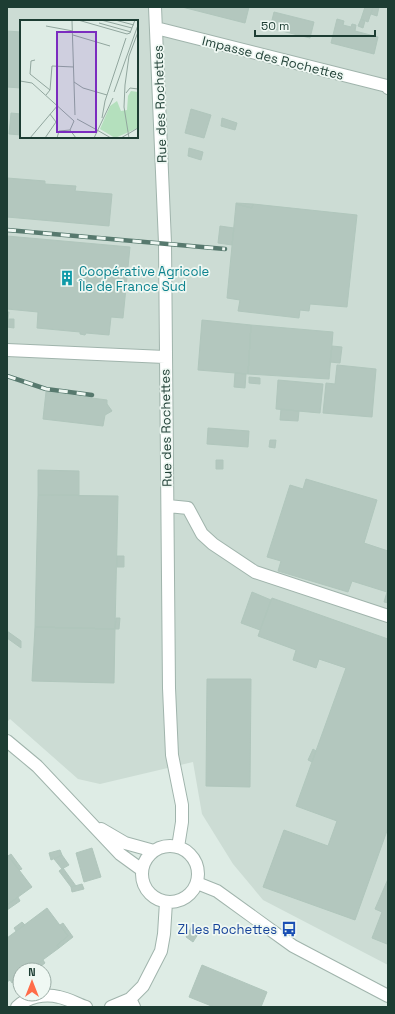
<svg xmlns="http://www.w3.org/2000/svg" width="395" height="1014" viewBox="0 0 395 1014" font-family="'Space Grotesk',sans-serif">
<rect width="100%" height="100%" fill="#deece5"/>
<path fill="#ccdcd4" fill-rule="evenodd" d="M7,7H388V965L263,900L233,864L202,814L193,762L100,784L78,779L10,719L7,722ZM21,21H137V137H21Z"/>
<path fill="#b3c7be" stroke="#b0c6bc" d="M182,7H249L245,23Z
M365,7H373L368,22L361,19Z
M373,7H379L377,16L371,14Z
M274,12L314,22L310,38L270,28Z
M337,19L344,21L343,25L351,27L352,24L356,25L355,31L378,37L374,54L331,43Z
M361,19L365,21L363,28L358,26Z
M7,31L21,32V88L7,87Z
M191,109L211,115L204,138L185,133Z
M11,113L21,114V135L9,134Z
M222,118L237,123L235,130L221,126Z
M189,148L203,152L201,160L188,156Z
M7,178L45,181V184L76,186L75,191L112,194L109,226L7,217Z
M236,203L253,204L252,208L236,204Z
M236,204L252,208L253,204L357,215L347,307L310,304L309,311L300,310L299,318L238,311L240,300L227,298Z
M220,226L234,228L232,245L218,243Z
M7,236L130,247L123,318L111,317L109,335L86,333L85,335L80,334V332L37,328L38,312L7,309Z
M7,312H9L8,319H14V328L7,327Z
M202,320L251,325L248,374L198,370Z
M251,325L333,332L329,379L248,374Z
M332,346L342,347L340,363L330,362Z
M337,365L376,369L372,417L323,413L326,383L335,384Z
M235,373L246,374L245,388L234,387Z
M249,377L260,378V384L249,383Z
M278,380L323,384L320,413L276,409Z
M46,392L107,400V404L112,411L105,415L103,426L43,419Z
M281,409L299,411L298,421L280,420Z
M208,428L249,431L248,447L207,444Z
M270,440H276L275,448L269,447Z
M216,460H223V469H216Z
M38,470L79,471V495H38Z
M306,479L377,500L364,543L388,551V603L384,602L387,592L352,581L348,592L278,571L281,561L267,557L290,485L303,489Z
M38,495L118,496L115,629L35,627Z
M117,556H124V567H117Z
M252,592L271,600L260,630L241,623Z
M272,598L388,639V828L355,920L263,887L284,830L328,846L337,821L296,806L346,668L319,659L316,668L293,660L296,650L258,636Z
M116,618H120L119,629H115Z
M35,627L115,629L114,683L32,681Z
M7,631L21,641V648L7,638Z
M207,679H251L250,787L206,786Z
M313,749L316,751L312,762L308,760Z
M92,848L101,877L84,882L76,853Z
M60,850L62,855L51,860L49,853Z
M7,854L32,887L7,905Z
M11,854L22,869L19,870L8,856Z
M62,855L69,865L62,869L54,859Z
M63,868L76,886L71,887L59,871Z
M388,879V942L387,944L372,938L382,912L375,909Z
M82,884L84,889L72,892L71,887Z
M18,897L20,901L7,910V905Z
M47,908L68,936L57,945L59,948L29,970H20V977L12,983L10,980L7,982V938Z
M22,922L25,925L16,931L14,928Z
M63,923L73,937L59,948L57,945L68,936L60,925Z
M192,926L200,931L193,942L186,937Z
M43,960L45,963L36,970H29Z
M202,965L267,992L261,1007H214L189,997Z"/>
<g fill="none" stroke-linecap="round" stroke-linejoin="round">
<defs>
<path id="minor" d="M155,7L165,243L169,688L172,755L182,805V822L178,847
M156,28L387,86L388,88
M7,350L165,357
M168,506L188,508L202,534L213,544L255,572L388,616
M7,741L37,766L120,854L142,870
M101,829L125,843L154,851
M142 874a28 28 0 1 1 56 0a28 28 0 1 1-56 0Z
M197,883L217,891L293,946L388,996
M17,1007C27,997 45,993 59,997C69,999 77,1004 86,1007
M111,1007L130,999
M134,1007L130,999L143,986L161,951L164,934L166,902"/>
</defs>
<use href="#minor" stroke="#a0b4ac" stroke-width="14"/>
<use href="#minor" stroke="#fff" stroke-width="12"/>
<defs>
<path id="rail" d="M7,230L225,249
M7,376L46,389L92,395"/>
</defs>
<use href="#rail" stroke="#57796e" stroke-width="4.5"/>
<use href="#rail" stroke="#eff8f3" stroke-width="3" stroke-dasharray="9" stroke-linecap="butt"/>
</g>
<defs>
<symbol id="building-bare" viewBox="-9 -9 18 18"><path d="M-4-6H4V6H1V3H-1V6H-4ZM-2.5-4.3h1.7v1.8h-1.7ZM.8-4.3h1.7v1.8H.8ZM-2.5-1h1.7V.8h-1.7ZM.8-1h1.7V.8H.8Z" fill="#0f9aa8" stroke="#eff8f3" stroke-width="2.5" paint-order="stroke"/></symbol>
<symbol id="bus-bare" viewBox="-9 -9 18 18"><path d="M-5-6H5V4H4V6H2V4H-2V6H-4V4H-5ZM-3.5-4V0h7V-4ZM-3.5 1.2v1.5H-2V1.2ZM2 1.2v1.5H3.5V1.2Z" fill="#1a4fb4" stroke="#eff8f3" stroke-width="2.5" paint-order="stroke"/></symbol>
</defs>
<g fill-rule="evenodd">
<use href="#building-bare" x="56" y="267" width="22" height="22"/>
<use href="#bus-bare" x="278" y="918" width="22" height="22"/>
</g>
<g text-anchor="middle" dominant-baseline="central" stroke-width="3.5" stroke-linejoin="round" paint-order="stroke">
<g font-size="13" fill="#1d3d33" stroke="#eff8f3">
<text transform="translate(273 58) rotate(14)">Impasse des Rochettes</text>
<text transform="translate(160 104) rotate(-92)">Rue des Rochettes</text>
<text transform="translate(166 428) rotate(-91)">Rue des Rochettes</text>
</g>
<g font-size="13" fill="#0d838f" stroke="#eff8f3" text-anchor="start">
<text x="79" y="271">Coopérative Agricole<tspan x="79" dy="15">Île de France Sud</tspan></text>
</g>
<g font-size="13" fill="#164399" stroke="#eff8f3" text-anchor="end">
<text x="277" y="929">ZI les Rochettes</text>
</g>
</g>
<g transform="translate(20 20)">
<rect width="118" height="118" fill="#deece5"/>
<path d="M111,71L118,72V108L95,118L80,109L90,86L97,81L101,91L107,90L108,76Z" fill="#b4e0bd"/>
<path fill="none" stroke="#91a69e" stroke-width="1" d="M58,0L107,14L110,13L115,0M81,0L112,8M95,0L114,5M52,1L55,95M79,3L111,12M26,6L53,11M53,15L90,26M15,40L11,41L10,54L30,70M0,61L12,63L54,101M54,62L63,68L87,75M94,72L118,5M106,73L110,68L118,69M26,75L30,70L32,46L54,47M82,98L85,81L106,18M57,99L77,110M54,101L50,110L56,118M77,110L91,118M10,118L38,85M25,118L36,102L30,94M37,118L39,111L50,110M74,118L93,78M101,118L118,108M109,118L104,87L105,65L109,36L118,12"/>
<path fill="#7b2cbf" fill-opacity="0.15" stroke="#7b2cbf" stroke-width="2" d="M37,12H76V112H37Z"/>
<rect width="118" height="118" fill="none" stroke="#1d3d33" stroke-width="2"/>
</g>
<rect width="395" height="1014" fill="none" stroke="#1d3d33" stroke-width="16"/>
<g transform="translate(32 982)"><circle r="19" fill="#eff8f3" stroke="#9bada6"/>
<path d="M0-3L7 15L0 10L-7 15Z" fill="#ff6c49"/>
<text y="-6" font-size="11" font-weight="bold" text-anchor="middle" fill="#1d3d33">N</text>
</g>
<path d="M255 30v6h120v-6" fill="none" stroke="#1d3d33" stroke-width="2"/>
<text x="261" y="30" font-size="12" fill="#1d3d33" stroke="#eff8f3" stroke-width="3" paint-order="stroke">50 m</text>
</svg>
